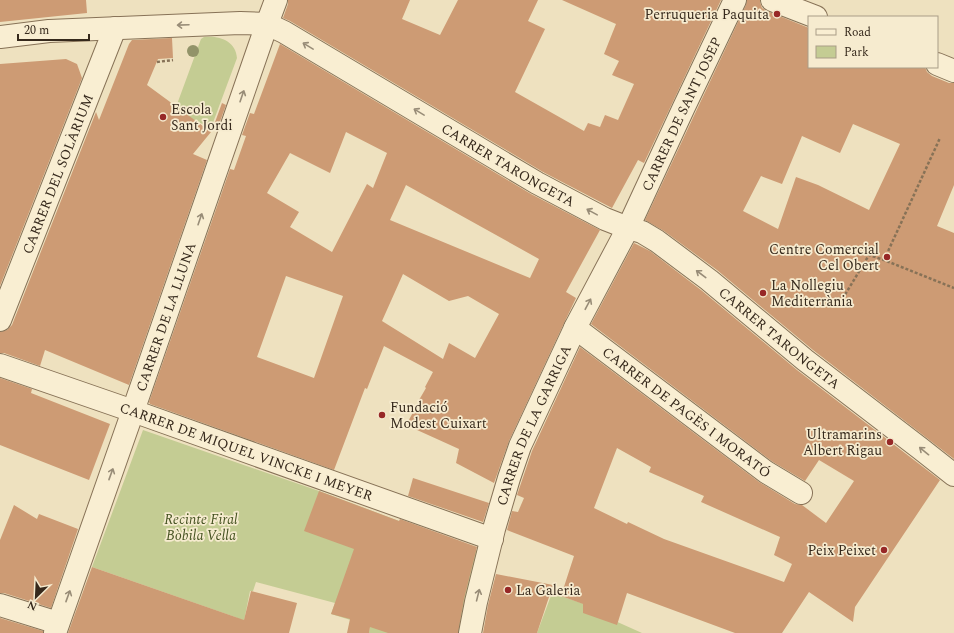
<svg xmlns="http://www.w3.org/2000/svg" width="954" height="633" viewBox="0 0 954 633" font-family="Spectral,serif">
<rect width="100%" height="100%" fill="#eee1bf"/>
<path fill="#c4cc93" d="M204,37C219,35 236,41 237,58L211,128L179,113L176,107L201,39Z
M143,430L319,491L479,551L464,633H369L370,626L331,614L335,603L256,582L253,591H250L244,621L235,617L92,567Z
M552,593L584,604V607L642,633H537Z"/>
<path fill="#cd9b74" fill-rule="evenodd" d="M0,0H86L87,13L0,22Z
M288,0H410L402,19L440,35L458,0H538L528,21L545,29L515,92L584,131L588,123L600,127L605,115L618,120L634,84L612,75L619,61L604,54L616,24L562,0H721L644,163L638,160L612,208L543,172L290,21L283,18L288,4Z
M747,0H760V2L762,8L767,11L809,28V67H925L927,72L932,76L949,83H954V185L937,226L954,233V459L813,350L717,270L664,231L645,220L746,5ZM853,124L900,144L869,210L818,185L796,177L778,229L743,211L761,176L782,184L802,136L840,153Z
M172,38L173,58L158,59L147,85L211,132L193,154L207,160L129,385L45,350L40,366L4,353H0V332L7,330L12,325L96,112L99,120L129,44L132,40Z
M280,44L531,194L600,230L566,292L576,298L565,321L509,441L494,483L456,463L459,449L406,425L420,400H419L426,388L425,387L433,372L384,346L367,389L365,388L334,470L150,404L149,402L230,169L234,170L246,136L242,135L250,113L254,114ZM346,132L387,153L373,188L367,184L332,252L290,227L299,212L267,193L290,153L330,173ZM406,185L539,259L530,278L390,220ZM403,274L449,301L468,296L499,314L475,358L449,343L443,359L382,321ZM286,276L343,296L314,378L257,357Z
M66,59L77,64L82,78L0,286V64Z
M222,103L226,105L218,127L214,125Z
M634,243L650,251L701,290L797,370L940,480L855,607L853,622L809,592L782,633H735L627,593L617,625L583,613V604L561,596L574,556L507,530L512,511L518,512L524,498L517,495L532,451L580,347L759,482L795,504L802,505L826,523L854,481L819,460L805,481L773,462L591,324ZM617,448L651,467L649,472L704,496L701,502L780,537L774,555L792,564L784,582L664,539L628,522L627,524L594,508Z
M0,378L32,389L31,393L110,424L89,480L0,445Z
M413,478L489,503L483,522L408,496Z
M319,491L399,521L400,519L477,547L464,599L458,633H388L370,627L369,633H347L350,619L331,614L354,549L304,531Z
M14,505L37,519L39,514L78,529L51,608L4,593H0V540Z
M92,567L244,620L251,591L297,603L289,633H68Z
M496,574L553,585L537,633H483L488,605Z
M0,618L43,631V633H0Z"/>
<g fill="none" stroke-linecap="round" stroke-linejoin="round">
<defs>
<g id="street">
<path d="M772,0L816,17"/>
<path id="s1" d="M0,37L49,31L240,23L267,24L284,32L537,183L605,219L628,228L642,232L657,241L709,280L805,360L921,449L954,475"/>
<path d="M937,64L954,71"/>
<path id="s2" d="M0,320L115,28"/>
<path id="s3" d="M575,328L578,330L766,472L801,493"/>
<path id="s4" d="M0,365L133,411L492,539"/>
<path d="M0,605L58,623"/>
<path id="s5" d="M55,633L133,411L267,24L276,0"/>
<path id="s6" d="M470,633L476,602L494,529L509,478L520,446L576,326L628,228L684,107L735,0"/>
</g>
</defs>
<use href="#street" stroke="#877257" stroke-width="24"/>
<path stroke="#877257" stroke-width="2.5" stroke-dasharray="3 2" stroke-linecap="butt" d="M157,62L173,60
M884,260L940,138
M840,303L869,255L884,260L954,288"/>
<use href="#street" stroke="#f9eed2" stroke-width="22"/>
</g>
<circle fill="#929369" cx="193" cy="51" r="6"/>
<defs><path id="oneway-shaft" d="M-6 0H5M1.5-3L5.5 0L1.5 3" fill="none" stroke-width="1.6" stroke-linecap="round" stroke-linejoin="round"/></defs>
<g stroke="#988c77">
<use href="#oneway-shaft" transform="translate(183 25) rotate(178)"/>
<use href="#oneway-shaft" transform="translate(308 46) rotate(-149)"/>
<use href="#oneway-shaft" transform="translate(242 96) rotate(-71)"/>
<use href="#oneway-shaft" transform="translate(419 112) rotate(-149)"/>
<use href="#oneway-shaft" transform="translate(592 212) rotate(-151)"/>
<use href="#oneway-shaft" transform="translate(200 219) rotate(-71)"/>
<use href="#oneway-shaft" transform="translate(701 274) rotate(-143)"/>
<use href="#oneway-shaft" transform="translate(588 304) rotate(-62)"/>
<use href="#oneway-shaft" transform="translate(924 451) rotate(-141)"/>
<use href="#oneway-shaft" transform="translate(111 474) rotate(-70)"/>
<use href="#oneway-shaft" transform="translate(478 595) rotate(-76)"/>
<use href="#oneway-shaft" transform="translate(68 596) rotate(-70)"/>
</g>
<g fill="#972827" stroke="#f6ebcf" stroke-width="1.5">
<circle cx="777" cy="14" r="4"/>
<circle cx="163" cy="117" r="4"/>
<circle cx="887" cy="257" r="4"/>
<circle cx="763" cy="293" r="4"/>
<circle cx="382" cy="415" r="4"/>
<circle cx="890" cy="442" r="4"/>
<circle cx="884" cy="550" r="4"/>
<circle cx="508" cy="590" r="4"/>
</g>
<g text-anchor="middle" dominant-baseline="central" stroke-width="3.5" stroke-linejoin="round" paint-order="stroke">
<g font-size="14" fill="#36291c" stroke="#f6ebcf" text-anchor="end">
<text x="769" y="14">Perruqueria Paquita</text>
<text x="171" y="109" text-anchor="start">Escola<tspan x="171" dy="16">Sant Jordi</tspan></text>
<text x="879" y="249">Centre Comercial<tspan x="879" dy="16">Cel Obert</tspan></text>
<text x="771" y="285" text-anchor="start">La Nollegiu<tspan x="771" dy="16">Mediterrània</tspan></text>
<text x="390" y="407" text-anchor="start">Fundació<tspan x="390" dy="16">Modest Cuixart</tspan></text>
<text x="882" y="434">Ultramarins<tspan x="882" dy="16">Albert Rigau</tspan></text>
<text x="876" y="550">Peix Peixet</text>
<text x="516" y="590" text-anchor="start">La Galeria</text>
</g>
<g font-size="14" fill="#36291c" stroke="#f6ebcf">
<text stroke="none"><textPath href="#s6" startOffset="563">CARRER DE SANT JOSEP</textPath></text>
<text stroke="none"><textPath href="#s1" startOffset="547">CARRER TARONGETA</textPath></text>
<text stroke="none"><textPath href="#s2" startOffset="157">CARRER DEL SOLÀRIUM</textPath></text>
<text stroke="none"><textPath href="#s5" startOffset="335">CARRER DE LA LLUNA</textPath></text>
<text stroke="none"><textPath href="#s1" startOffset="871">CARRER TARONGETA</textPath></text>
<text stroke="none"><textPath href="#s3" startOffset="140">CARRER DE PAGÈS I MORATÓ</textPath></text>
<text stroke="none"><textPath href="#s6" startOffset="218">CARRER DE LA GARRIGA</textPath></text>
<text stroke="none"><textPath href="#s4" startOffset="261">CARRER DE MIQUEL VINCKE I MEYER</textPath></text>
</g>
<g font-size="14" font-style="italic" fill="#465322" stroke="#f6ebcf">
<text x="201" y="519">Recinte Firal<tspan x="201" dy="16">Bòbila Vella</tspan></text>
</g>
</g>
<rect x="808" y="16" width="130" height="52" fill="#f6ebcf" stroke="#a99d87"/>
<rect x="816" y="29" width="20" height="6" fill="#f9eed2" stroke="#a99d87"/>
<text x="844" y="36" font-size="12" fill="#36291c">Road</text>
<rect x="816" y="46" width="20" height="12" fill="#c4cc93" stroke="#a99d87"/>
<text x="844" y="56" font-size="12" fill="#36291c">Park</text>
<g transform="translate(36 597) rotate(204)" stroke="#f6ebcf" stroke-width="3" paint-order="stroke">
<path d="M0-3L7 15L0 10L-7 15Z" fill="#36291c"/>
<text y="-6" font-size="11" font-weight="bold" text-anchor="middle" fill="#36291c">N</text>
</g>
<path d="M18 34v6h71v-6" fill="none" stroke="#36291c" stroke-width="2"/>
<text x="24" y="34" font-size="12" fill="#36291c" stroke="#f6ebcf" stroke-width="3" paint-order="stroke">20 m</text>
</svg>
